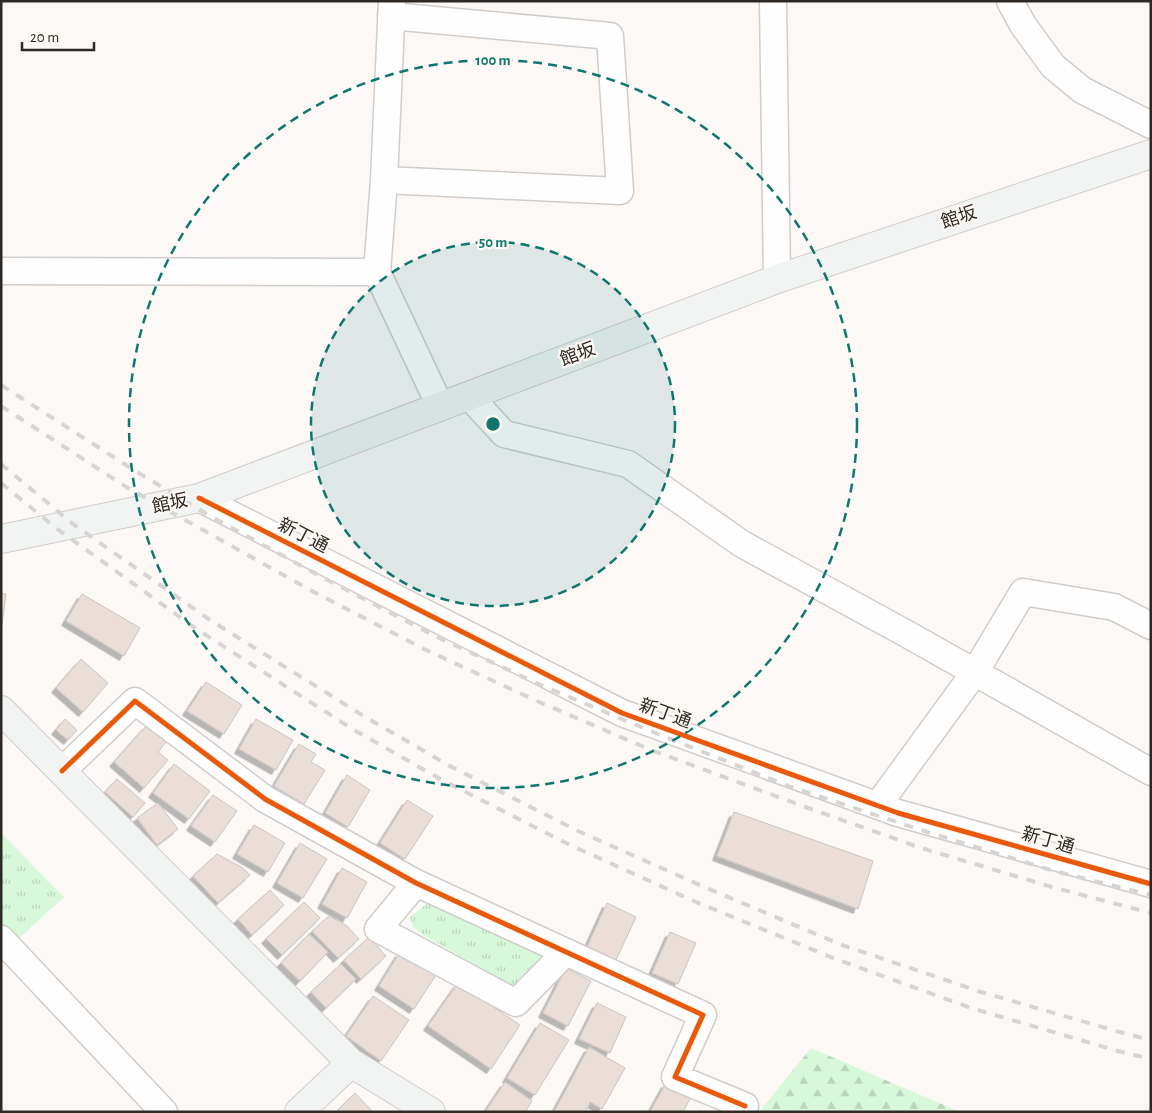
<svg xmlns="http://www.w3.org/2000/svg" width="1152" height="1113" viewBox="0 0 1152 1113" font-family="'Alegreya Sans','Noto Sans JP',sans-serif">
<defs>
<pattern id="forest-firs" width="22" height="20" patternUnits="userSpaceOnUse" patternTransform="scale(1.25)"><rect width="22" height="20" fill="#d8f8da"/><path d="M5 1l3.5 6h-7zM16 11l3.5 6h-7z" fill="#bad5bb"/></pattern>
<pattern id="park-tufts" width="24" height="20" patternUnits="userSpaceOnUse" patternTransform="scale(1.25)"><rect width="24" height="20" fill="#d8f8da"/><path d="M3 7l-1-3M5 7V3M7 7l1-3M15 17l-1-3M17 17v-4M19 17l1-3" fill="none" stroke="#bad5bb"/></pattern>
<filter id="shadow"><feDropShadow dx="-4.5" dy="4.5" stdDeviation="0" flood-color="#0004"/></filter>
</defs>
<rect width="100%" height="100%" fill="#fbf8f6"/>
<path fill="url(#forest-firs)" d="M811,1048L960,1112H759Z"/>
<path fill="url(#park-tufts)" d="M1,833L64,897L14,943L1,930Z
M433,899L552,952L514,991L471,962L423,935L413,927L410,917Z"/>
<path fill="#ebded9" stroke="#c9c5c3" filter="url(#shadow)" d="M1,593L6,594L2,625H1Z
M82,594L140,628L124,656L66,621Z
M81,659L108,683L83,712L56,688Z
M206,682L242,705L224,734L187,711Z
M65,719L77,730L68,740L56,730Z
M256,719L293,740L276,770L239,749Z
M147,725L166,742L158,752L168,760L144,788L114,762Z
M299,744L316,754L311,762L325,770L304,804L274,786Z
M174,764L210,791L189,819L153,793Z
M347,775L370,790L348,827L325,813Z
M117,779L145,803L133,817L105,792Z
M213,795L237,811L215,842L191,826Z
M407,800L433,816L405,859L380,843Z
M158,803L178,829L157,845L137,818Z
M734,812L873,861L858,909L717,856Z
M254,825L285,843L268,872L237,854Z
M300,843L327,859L303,898L277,883Z
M217,854L243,868L250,875L218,903L193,876Z
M342,868L367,882L347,918L322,904Z
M270,890L284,905L252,935L238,919Z
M304,902L320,918L282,955L266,939Z
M607,903L636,917L616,960L587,947Z
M329,916L347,926L359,939L338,958L312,931Z
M670,932L696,943L678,984L652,973Z
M309,934L328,952L300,981L281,963Z
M369,937L386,956L361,979L344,960Z
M400,952L436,975L414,1009L379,986Z
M341,964L356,979L326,1008L311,992Z
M566,968L591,981L568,1026L543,1013Z
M458,983L520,1025L491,1069L428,1026Z
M373,996L409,1020L381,1061L346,1036Z
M597,1003L626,1017L610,1053L579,1039Z
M540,1023L569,1040L535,1095L507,1078Z
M589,1047L625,1068L602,1109L590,1102L586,1111L588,1112H554Z
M505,1082L532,1101L525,1112H485Z
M666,1083L691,1097L683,1112H650Z
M355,1093L373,1112H336Z"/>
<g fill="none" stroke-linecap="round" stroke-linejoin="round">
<defs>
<path id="street" d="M392,1L384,180L377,272L440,406
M773,1L777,279
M1010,1L1023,25L1053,66L1082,90L1151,125
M384,180L620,191L610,36L391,16
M1,271L377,272
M469,396L504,434L628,464L742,544L907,634L1151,772
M199,498L622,713L898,813L1151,884
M62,771L135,701L265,799L416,883L703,1015L675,1077L745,1106
M878,805L975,672L1023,592L1114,607L1151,626
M416,883L378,929L516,1003L566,952
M1,939L164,1112"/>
<path id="secondary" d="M1,539L199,498L777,279L1151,154
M1,710L351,1063L431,1112
M299,1112L351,1063"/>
</defs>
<use href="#street" stroke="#d1cdca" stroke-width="29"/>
<use href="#secondary" stroke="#d1cdca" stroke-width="30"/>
<use href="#street" stroke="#fefefe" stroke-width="26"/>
<use href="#secondary" stroke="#f1f4f3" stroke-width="28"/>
<path stroke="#d6d5d4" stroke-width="4" stroke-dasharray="9 9" stroke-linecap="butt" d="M1,385L137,472L210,516L320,576L433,635L543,686L658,734L791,787L924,831L1054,871L1151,895
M1,406L128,488L312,591L426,650L537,701L651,750L786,800L918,847L1052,887L1151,913
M1,464L73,524L210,620L362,715L448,765L578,831L702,886L842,945L981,992L1123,1033L1151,1040
M1,483L56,528L198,630L354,730L442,780L570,845L696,902L833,958L971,1008L1118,1051L1151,1059"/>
<defs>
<path id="cycleway" d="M199,498L622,713L898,813L1151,884
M62,771L135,701L265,799L416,883L703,1015L675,1077L745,1106"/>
</defs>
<use href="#cycleway" stroke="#fdf8f4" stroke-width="8"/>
<use href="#cycleway" stroke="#e8590c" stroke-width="5"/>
</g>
<circle cx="493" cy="424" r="182" fill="#0f766e" fill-opacity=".12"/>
<g fill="none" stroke="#0f766e" stroke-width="2.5" stroke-dasharray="9 6">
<circle cx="493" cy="424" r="182"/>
<circle cx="493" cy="424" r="364"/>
</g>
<g text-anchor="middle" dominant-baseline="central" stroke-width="4.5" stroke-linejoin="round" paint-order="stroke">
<g font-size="18" fill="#2e2925" stroke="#fdf8f4">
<text transform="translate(959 218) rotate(-19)">館坂</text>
<text transform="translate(578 355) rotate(-21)">館坂</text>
<text transform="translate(170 504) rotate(-12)">館坂</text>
<text transform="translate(303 536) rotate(27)">新丁通</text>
<text transform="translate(665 714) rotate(20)">新丁通</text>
<text transform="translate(1048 841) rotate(16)">新丁通</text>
</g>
</g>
<circle cx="493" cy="424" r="8" fill="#0f766e" stroke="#fdf8f4" stroke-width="2.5"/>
<g font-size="15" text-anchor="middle" font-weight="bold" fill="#0f766e" stroke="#fdf8f4" stroke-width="4.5" stroke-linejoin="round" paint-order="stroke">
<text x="493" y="65">100 m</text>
<text x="493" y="247">50 m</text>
</g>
<rect width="1152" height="1113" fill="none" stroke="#2e2925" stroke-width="5"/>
<path d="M22 42v8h72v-8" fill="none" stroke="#2e2925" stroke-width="2.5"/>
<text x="30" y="42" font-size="15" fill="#2e2925" stroke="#fdf8f4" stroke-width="4" paint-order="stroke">20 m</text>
</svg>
